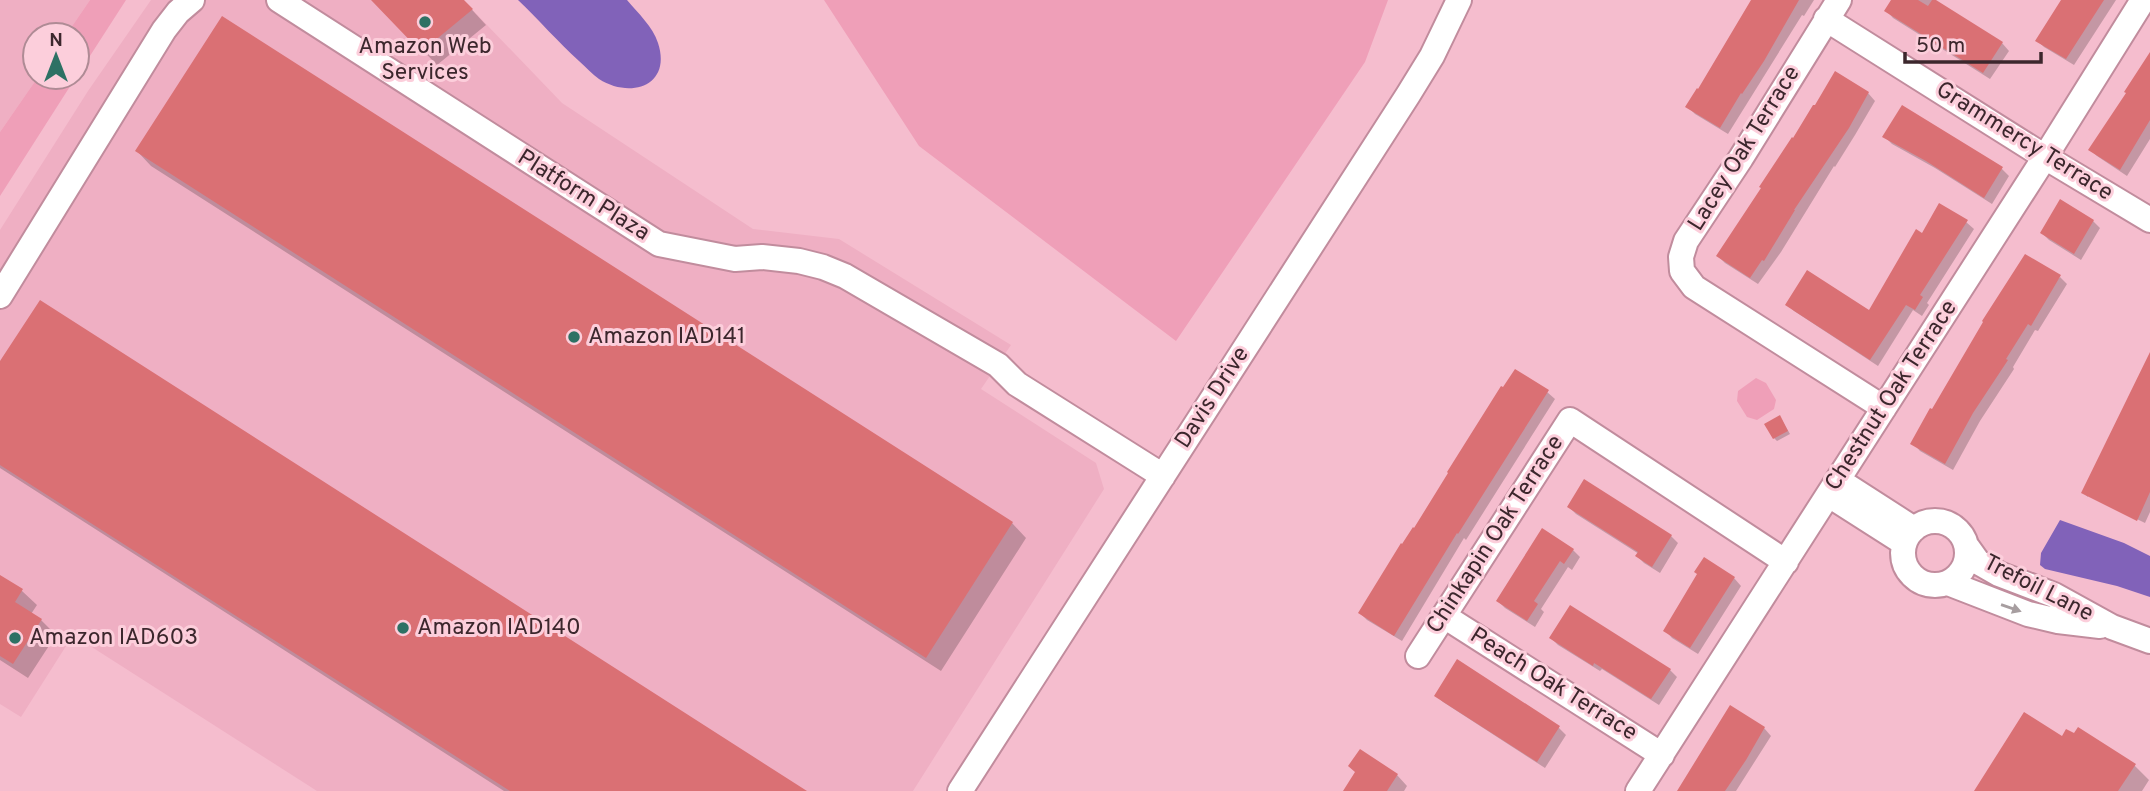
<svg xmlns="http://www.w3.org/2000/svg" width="2150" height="791" viewBox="0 0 2150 791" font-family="Overpass,sans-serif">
<rect width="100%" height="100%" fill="#f5bdce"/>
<path fill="#efafc3" d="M0,0H90L66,35H35V77H38L0,132Z
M151,0H463L562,103L753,229L839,239L1011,345L981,389L1096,463L1104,489L913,791H317L73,635L21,717L0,704V230L88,91Z"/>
<path fill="#ef9fb8" d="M90,0H126L77,76V35H66Z
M824,0H1388L1365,62L1176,341L919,146Z
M38,77H76L0,196V132Z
M1756,378L1766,383L1776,400L1774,409L1757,420L1747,417L1737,401L1738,391Z"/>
<path fill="#8162b9" d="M518,0H627C638,13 653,27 658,43C672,86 630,99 599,79C592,74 586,67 579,61C558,42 539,20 518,0Z
M2060,520L2124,543L2150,556V597L2117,586L2045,569L2040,565L2041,553Z"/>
<path fill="#0003" d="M374,0H463L486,25L437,65Z
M1753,0H1814L1804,16L1802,15L1728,134L1695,114L1688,107Z
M1893,0H1933L2002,43L2009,51L1990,79L1893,18L1886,10Z
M2064,0H2116L2074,65L2044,47L2037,40Z
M2150,55V139L2127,176L2097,156L2090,149L2128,93Z
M1868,93L1875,101L1855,135L1835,167L1834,166L1781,252L1758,284L1725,263L1718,256Z
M1903,107L2002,169L2009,176L1992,204L1935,168L1892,144L1885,137Z
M137,151L1012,523L1026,538L941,671L151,166Z
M2093,221L2100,228L2081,260L2049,240L2042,233Z
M1966,222L1974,229L1927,303L1929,305L1922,316L1913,310L1878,366L1794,311L1787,304L1870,313L1922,235Z
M2060,277L2067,284L2038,331L2035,330L2013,367L2014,369L1980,421L1953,470L1920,451L1913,443L1933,412Z
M2150,357V512L2145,523L2088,495V497L2083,493Z
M0,365L804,791H504L0,468Z
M1547,392L1555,399L1466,540L1464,538L1402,641L1367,620L1360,613Z
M1782,420L1790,434L1777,441L1774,438Z
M1569,507L1671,536L1678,543L1660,573L1644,563L1637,556L1639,554L1576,514Z
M1573,550L1580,557L1572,570L1568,567L1541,609L1544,612L1535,627L1505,608L1498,601Z
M0,577L22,591L37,605L31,614L41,620L56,635L28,678L0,660Z
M1734,578L1741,586L1698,654L1672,638L1665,630Z
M1551,638L1670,670L1677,677L1659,705L1602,669L1600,671L1558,645Z
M1458,662L1559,728L1566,735L1545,768L1443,702L1436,695Z
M1764,728L1771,736L1736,791H1679Z
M2063,738L2134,765L2149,780L2142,791H1976Z
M1397,775L1407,786L1404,791H1345Z"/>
<path fill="#da7074" d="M371,0H464L473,9L421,52Z
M1751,0H1799L1764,61L1742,94L1741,93L1720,128L1685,107L1697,88L1698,89Z
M1891,0H1918L1928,6L1932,0H1936L2003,42L1983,73L1884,11Z
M2061,0H2104L2066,59L2035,41Z
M222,16L1013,522L926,658L135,151Z
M2150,52V120L2120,170L2088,150L2126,93L2124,92Z
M1835,71L1869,92L1849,128L1794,210H1795L1764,261L1762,260L1750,278L1716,256L1761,188L1759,187L1792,137L1793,138L1813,105H1815Z
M1902,105L2003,167L1984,198L1926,161L1882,137Z
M2060,199L2094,220L2074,254L2040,233Z
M1939,203L1968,220L1920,295L1923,297L1915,310L1906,305L1870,360L1785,305L1807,270L1869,310L1916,229L1922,233Z
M2025,254L2061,275L2031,326L2028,324L2006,359L2008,360L1973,413L1945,464L1910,444L1930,408L1932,409L1983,322L1982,321Z
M40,300L807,791H510L0,465V361Z
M2150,352V492L2137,521L2081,493Z
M1515,369L1549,390L1458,534L1457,533L1394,636L1358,613L1401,543L1402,544L1413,527L1414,528L1448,473L1447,472L1501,386L1503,387Z
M1780,415L1788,431L1773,439L1764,424Z
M1584,479L1672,535L1652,567L1635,556L1638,552L1567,507Z
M1542,528L1574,549L1564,564L1560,561L1534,601L1538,604L1527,621L1496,601Z
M1704,557L1735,577L1690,648L1663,631L1697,574L1694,572Z
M0,575L23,589L15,602L42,619L13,664L0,656Z
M1570,605L1671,669L1651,699L1594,663L1593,666L1549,638Z
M1457,659L1560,726L1537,762L1434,696Z
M1730,705L1765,727L1746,760L1725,791H1677Z
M2024,712L2062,736L2066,729L2074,733L2078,727L2136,764L2118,791H1974Z
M1360,749L1398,774L1387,791H1343L1355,772L1348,766Z"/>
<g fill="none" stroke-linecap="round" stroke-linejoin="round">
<defs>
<path id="minor" d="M279,0L659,244L735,259L762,257L799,261L823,267L845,276L998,365L1017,384L1163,476
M1839,0L1741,158L1686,241L1681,257L1682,271L1694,287L1884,408
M1826,19L2045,157L2150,220
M0,296L164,30L178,12L192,0
M1838,480L1914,529
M1829,495L1904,543
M1903 553a32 32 0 1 1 64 0a32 32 0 1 1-64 0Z
M1968,548L1978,562L1999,574L2054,595L2112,627L2150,641
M1948,583L2028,614L2058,621L2100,626
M1444,616L1662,755
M1418,656L1570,420L1786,562
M960,791L1408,95L1432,56L1459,0
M1638,791L2045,157L2143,0"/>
</defs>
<use href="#minor" stroke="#c18c9d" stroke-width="28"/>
<use href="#minor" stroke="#fff" stroke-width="24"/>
</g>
<defs><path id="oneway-solid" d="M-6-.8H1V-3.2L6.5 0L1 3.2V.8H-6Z" transform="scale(1.75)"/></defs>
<use fill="#a79ea0" href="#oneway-solid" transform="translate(2011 608) rotate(19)"/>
<g fill="#2d7164" stroke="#fccedb" stroke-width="2.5">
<circle cx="425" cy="22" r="7"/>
<circle cx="574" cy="337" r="7"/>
<circle cx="403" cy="628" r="7"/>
<circle cx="15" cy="638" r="7"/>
</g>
<g text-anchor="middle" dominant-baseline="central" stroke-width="6" stroke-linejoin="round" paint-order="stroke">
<g font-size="23" fill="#3c272d" stroke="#fccedb" text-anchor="start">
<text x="425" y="47" text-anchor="middle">Amazon Web<tspan x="425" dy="26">Services</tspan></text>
<text x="588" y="337">Amazon IAD141</text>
<text x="417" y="628">Amazon IAD140</text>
<text x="29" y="638">Amazon IAD603</text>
</g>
<g font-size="23" fill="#3c272d" stroke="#fccedb">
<text transform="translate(2024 142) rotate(32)">Grammercy Terrace</text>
<text transform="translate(1745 149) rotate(-58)">Lacey Oak Terrace</text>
<text transform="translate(583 196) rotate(32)">Platform Plaza</text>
<text transform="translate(1892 396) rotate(-57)">Chestnut Oak Terrace</text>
<text transform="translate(1213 398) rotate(-57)">Davis Drive</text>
<text transform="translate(1496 535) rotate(-57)">Chinkapin Oak Terrace</text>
<text transform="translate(2038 589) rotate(27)">Trefoil Lane</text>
<text transform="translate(1553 685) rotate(32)">Peach Oak Terrace</text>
</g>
</g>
<g transform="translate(56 56)"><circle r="33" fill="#fccedb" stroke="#af8b95" stroke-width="2"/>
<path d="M0-5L12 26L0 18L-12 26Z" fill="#2d7164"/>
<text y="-10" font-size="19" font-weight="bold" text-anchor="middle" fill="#3c272d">N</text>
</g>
<path d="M1905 52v10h136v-10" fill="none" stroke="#3c272d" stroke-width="3.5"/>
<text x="1916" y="52" font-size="21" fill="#3c272d" stroke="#fccedb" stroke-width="5" paint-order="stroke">50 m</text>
</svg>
